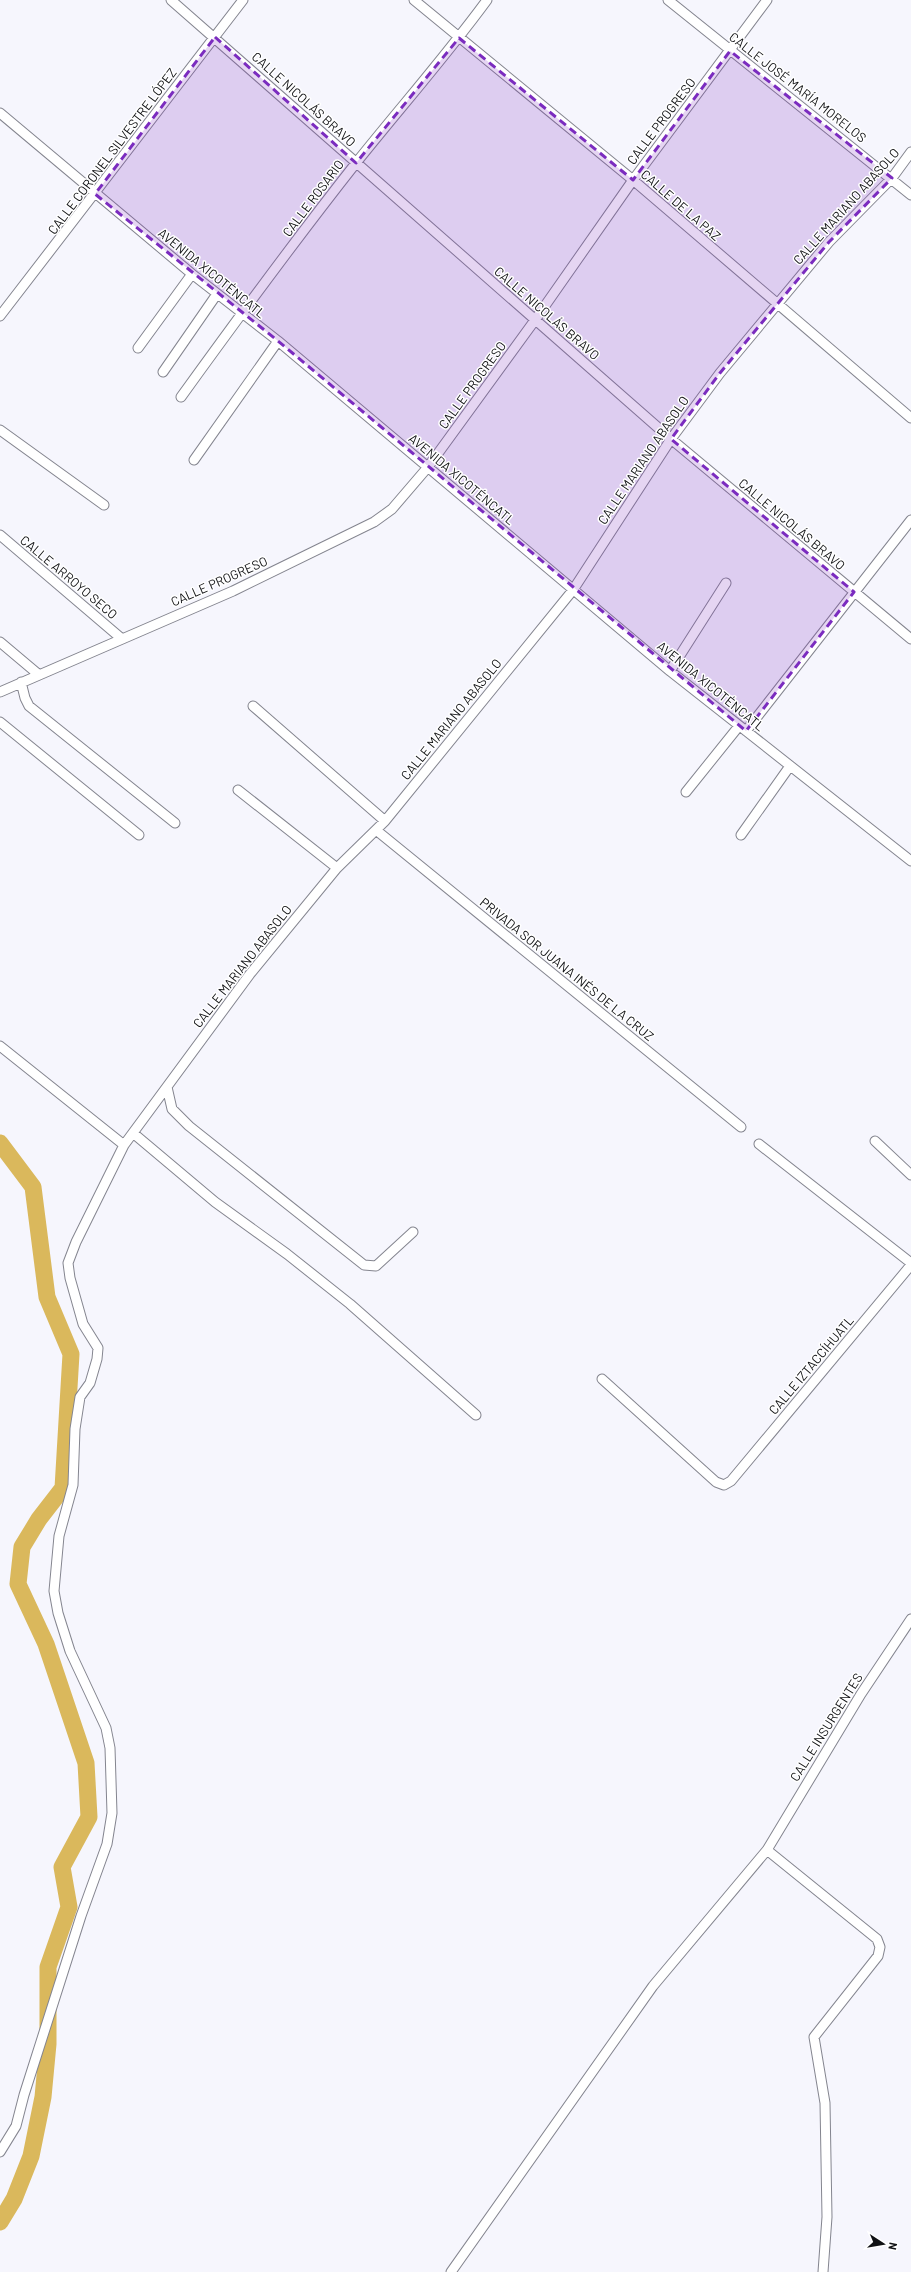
<svg xmlns="http://www.w3.org/2000/svg" width="911" height="2272" viewBox="0 0 911 2272" font-family="Barlow,sans-serif">
<rect width="100%" height="100%" fill="#f6f6fd"/>
<g fill="none" stroke-linecap="round" stroke-linejoin="round">
<path stroke="#dab85c" stroke-width="17" d="M0,1143L33,1187L47,1297L71,1354L63,1488L39,1519L22,1547L18,1584L46,1644L86,1763L89,1817L62,1867L69,1907L48,1967V2044L43,2097L31,2156L14,2199L0,2222"/>
<defs>
<path id="street" d="M171,0L671,439L911,639
M414,0L633,180L911,418
M668,0L911,195
M0,113L192,274L278,341L670,671L911,861
M0,316L243,0
M138,348L192,274
M163,372L217,294
M181,397C238,318 296,239 356,163C400,108 446,56 487,0
M0,430L104,505
M194,460L278,341
M0,535L122,639
M0,642L38,674
M670,671L726,583
M21,682L25,698L29,706L175,823
M0,692L233,591L374,522L392,509L428,467L535,320L633,180L767,0
M253,706L385,821
M0,722L139,835
M746,731L911,520
M238,790L337,868
M686,792L739,726
M376,830L741,1127
M741,835L790,766
M0,1046L124,1145
M167,1087L172,1109L189,1126L364,1265L376,1266L413,1232
M133,1133L215,1202L287,1254L350,1304L476,1415
M875,1141L911,1175
M759,1144L911,1263
M602,1379L716,1482L724,1485L731,1481L911,1265
M767,1850L877,1939L880,1947L878,1956L814,2037L825,2103L827,2217L823,2272
M0,2152L16,2126L24,2095L81,1916L107,1844L112,1813L110,1748L106,1728L70,1651L58,1613L54,1591L59,1536L73,1485L75,1429L80,1397L90,1383L97,1359L98,1348L83,1324L70,1278L68,1263L76,1242L124,1145L250,974L337,868L385,821L573,590L671,439L720,373L829,242L892,178L911,152
M451,2272L653,1986L767,1850L861,1694L911,1619"/>
</defs>
<use href="#street" stroke="#84858f" stroke-width="11"/>
<use href="#street" stroke="#fff" stroke-width="9"/>
</g>
<path fill="#7b2cbf" fill-opacity="0.2" stroke="#7b2cbf" stroke-width="3" stroke-dasharray="8 5" stroke-linejoin="round" d="M215,37L356,163L459,38L633,180L730,51L892,178L829,242L720,373L671,439L854,592L746,731L278,341L95,194Z"/>
<g text-anchor="middle" dominant-baseline="central" stroke-width="3" stroke-linejoin="round" paint-order="stroke">
<g font-size="13" fill="#101114" stroke="#fff">
<text transform="translate(798 87) rotate(38)">CALLE JOSÉ MARÍA MORELOS</text>
<text transform="translate(304 99) rotate(42)">CALLE NICOLÁS BRAVO</text>
<text transform="translate(661 121) rotate(-53)">CALLE PROGRESO</text>
<text transform="translate(112 151) rotate(-53)">CALLE CORONEL SILVESTRE LÓPEZ</text>
<text transform="translate(313 198) rotate(-53)">CALLE ROSARIO</text>
<text transform="translate(681 205) rotate(41)">CALLE DE LA PAZ</text>
<text transform="translate(846 206) rotate(-48)">CALLE MARIANO ABASOLO</text>
<text transform="translate(212 273) rotate(39)">AVENIDA XICOTÉNCATL</text>
<text transform="translate(547 313) rotate(41)">CALLE NICOLÁS BRAVO</text>
<text transform="translate(472 385) rotate(-54)">CALLE PROGRESO</text>
<text transform="translate(643 460) rotate(-56)">CALLE MARIANO ABASOLO</text>
<text transform="translate(462 479) rotate(40)">AVENIDA XICOTÉNCATL</text>
<text transform="translate(792 524) rotate(40)">CALLE NICOLÁS BRAVO</text>
<text transform="translate(69 577) rotate(40)">CALLE ARROYO SECO</text>
<text transform="translate(219 581) rotate(-24)">CALLE PROGRESO</text>
<text transform="translate(711 686) rotate(39)">AVENIDA XICOTÉNCATL</text>
<text transform="translate(451 719) rotate(-51)">CALLE MARIANO ABASOLO</text>
<text transform="translate(242 966) rotate(-52)">CALLE MARIANO ABASOLO</text>
<text transform="translate(567 969) rotate(39)">PRIVADA SOR JUANA INÉS DE LA CRUZ</text>
<text transform="translate(811 1365) rotate(-50)">CALLE IZTACCÍHUATL</text>
<text transform="translate(826 1727) rotate(-58)">CALLE INSURGENTES</text>
</g>
</g>
<g transform="translate(883 2244) rotate(102)" stroke="#ffffff" stroke-width="3" paint-order="stroke">
<path d="M0-3L7 15L0 10L-7 15Z" fill="#101114"/>
<text y="-6" font-size="11" font-weight="bold" text-anchor="middle" fill="#101114">N</text>
</g>
</svg>
